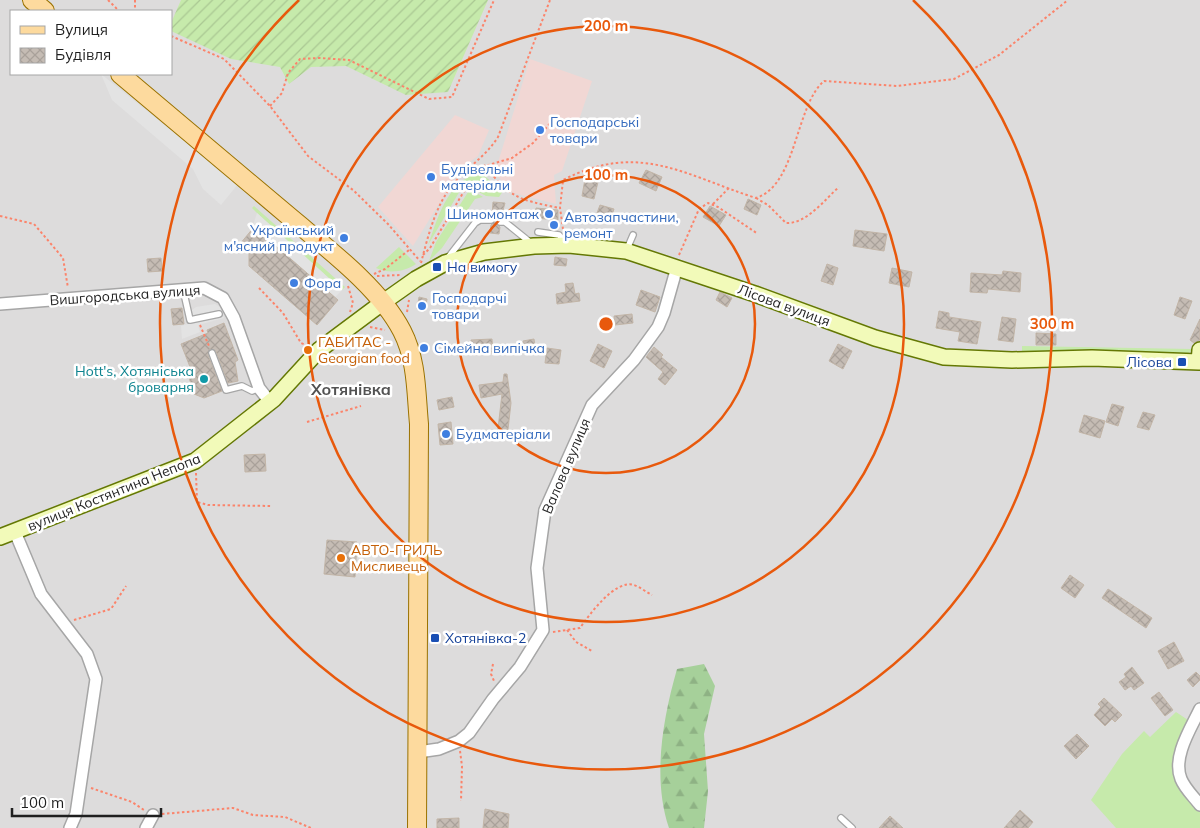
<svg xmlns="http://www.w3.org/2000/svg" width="1200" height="828" viewBox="0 0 1200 828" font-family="Mulish,sans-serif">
<defs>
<pattern id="forest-firs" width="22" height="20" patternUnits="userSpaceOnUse" patternTransform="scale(1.25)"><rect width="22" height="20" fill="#a6d09a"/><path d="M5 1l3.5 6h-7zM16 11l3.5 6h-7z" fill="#8eb284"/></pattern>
<pattern id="garden-furrows" width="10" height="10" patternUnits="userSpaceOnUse" patternTransform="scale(1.25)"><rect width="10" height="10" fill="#c6eaab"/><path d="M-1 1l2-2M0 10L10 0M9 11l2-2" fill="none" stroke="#aac893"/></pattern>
<pattern id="building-cross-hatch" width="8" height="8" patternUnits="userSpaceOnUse" patternTransform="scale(1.25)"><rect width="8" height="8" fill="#c5bcb4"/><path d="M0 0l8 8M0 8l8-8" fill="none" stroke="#a9a19a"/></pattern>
</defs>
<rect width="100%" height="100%" fill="#f0ede5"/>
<path fill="#dddcdc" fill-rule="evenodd" d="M0,0H1200V828H0ZM11,11H171V74H11Z"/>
<path fill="#f1d7d4" d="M530,59L592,81L562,171L554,175L556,204L510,192L495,172Z
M455,115L489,130L478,156L461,168L413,246L378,207Z"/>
<path fill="#c6eaab" d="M475,174H482L503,191L499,197L486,196L464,184L428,245C438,218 446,185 475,174Z
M470,189L483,197L475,199L442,248L429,261L436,242Z
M254,206L345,287L342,290L257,213L252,208Z
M399,247L416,264C404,272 389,274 376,268Z
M1022,346L1193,349L1185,356L1022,357Z
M1176,712L1191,722L1177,764L1200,807V828H1116L1091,800L1122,754L1144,731L1150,737Z"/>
<path fill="url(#forest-firs)" d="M704,664L715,686L704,734L708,791L704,828H669C652,778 663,718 677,669Z"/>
<path fill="url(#garden-furrows)" d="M181,0H488L448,92L406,95L346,66L311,67L289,84L280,67L231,59L171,31V23Z"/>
<path fill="#e3e3e3" d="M101,74L238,184L221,205L203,189L193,169L112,100Z
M257,213L342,290L335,297L253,225Z
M215,304L220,307L224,318L198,325L200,332L182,339L181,326L188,324L185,311L192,310L196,307Z
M367,544L377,545L374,572L364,571Z"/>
<path fill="url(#building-cross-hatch)" stroke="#c2b5a7" d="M646,170L662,177L656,191L639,183Z
M585,179L598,182L594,199L582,196Z
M748,199L761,205L757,215L744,209Z
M493,202L505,203L501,217L495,222L500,227L499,234L490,233L491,225L496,220L492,216Z
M600,205L614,209L611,218L597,213Z
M710,206L726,215L719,226L703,217Z
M536,208L558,210V220L535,218Z
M254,227L338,300L317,325L249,266V252L240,244Z
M855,230L887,234L884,251L853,246Z
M555,257L567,259L566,266L554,265Z
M161,258L162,271L148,272L147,259Z
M827,264L838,268L833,285L821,281Z
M892,268L912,272L909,287L889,283Z
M1003,271L1021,273L1020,292L988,289L987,293L970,292L971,273L1002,275Z
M573,283L575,294L579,293L580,301L557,304L556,294L566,292L565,284Z
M641,290L660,297L655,312L636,305Z
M720,292L732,298L727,307L716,300Z
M419,297L427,299L425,311L417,309Z
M1180,297L1192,301L1185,319L1174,315Z
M182,308L184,324L173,325L171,309Z
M939,311L949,313V317L981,322L977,344L958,341L960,332L936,328Z
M632,314L633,323L615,325L614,316Z
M1002,317L1016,319L1013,342L998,340Z
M1200,319V340L1194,343L1190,340Z
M224,323L238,360L235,362L238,381L228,383L216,351L210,349L208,355L222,391L204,398L194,394L188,374L192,372L181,344L208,333L207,330Z
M1036,333L1056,334V345H1036Z
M492,339L493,353L472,355L471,340Z
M534,339L536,352L525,354L523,341Z
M598,344L612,351L604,368L590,361Z
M838,344L852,351L843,369L829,361Z
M654,347L663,355L661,357L677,370L665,385L658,379L663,372L646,357Z
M547,348L561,350L559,364L545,363Z
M504,374H507L511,403L507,438L497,437L502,394L481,398L479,385L503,382Z
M452,397L454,407L439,410L437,400Z
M1112,404L1124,407L1118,426L1106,422Z
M1143,412L1155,415L1149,430L1137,427Z
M1084,415L1105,421L1100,438L1079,432Z
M451,422L453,444L440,445L438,424Z
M265,454L266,471L245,472L244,455Z
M327,540L357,542L355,577L324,574Z
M1070,575L1084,585L1075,598L1061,588Z
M1108,589L1152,618L1146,628L1102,598Z
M1174,642L1184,661L1168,669L1158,651Z
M1132,667L1144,683L1134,690L1131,686L1125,690L1119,682L1126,677L1124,674Z
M1196,672L1200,676V680L1193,687L1187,680Z
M1159,692L1173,710L1165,716L1151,698Z
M1104,698L1122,715L1115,722L1112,719L1105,726L1094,715L1101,707L1098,704Z
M1077,734L1089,746L1076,759L1064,746Z
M485,809L509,814L508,828H483Z
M1020,810L1033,822L1028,828H1004Z
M890,816L903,828H879Z
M459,818V828H437V819Z"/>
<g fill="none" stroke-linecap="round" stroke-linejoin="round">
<defs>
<path id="lane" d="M500,222H505L531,243
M538,232L559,235L567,244
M627,249L633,235
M447,259L475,223L480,220H491
M183,289L190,320L219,314
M212,353L226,390L242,386L252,391L259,388
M841,818L852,828"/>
<path id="street" d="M0,304L204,288L223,298L234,318L259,388L270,402
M15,532L41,594L87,654L96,679L76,814L70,828
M1200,709C1191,728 1172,757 1181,779C1185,789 1194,797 1200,805
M418,752L439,749L459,741L469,733L493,699L520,667L543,630L537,568L545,510L592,405L634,360L658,327L664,313L677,267
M146,828L153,815"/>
<path id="secondary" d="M0,537L195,461L274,399L319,350L382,303L416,279L445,263L484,252L534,246L569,245L626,251L755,294L875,338L944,357L1012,360L1092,358L1199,362L1200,350"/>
<path id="primary" d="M32,0L45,11
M120,74C177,122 234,170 291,218C328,249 380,288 402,331C417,360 416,392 419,424L417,828"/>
</defs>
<use href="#lane" stroke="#a6a6a6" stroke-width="8"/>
<use href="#street" stroke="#a6a6a6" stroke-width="14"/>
<use href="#secondary" stroke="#647804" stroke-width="18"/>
<use href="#primary" stroke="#9a7200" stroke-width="20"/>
<path stroke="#fb846b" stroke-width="2" stroke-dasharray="2.5 2.5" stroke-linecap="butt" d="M108,0L119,11
M135,0V11
M171,36L224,59L270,106L308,156L353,190L388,224L420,261
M270,106L282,93L288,73L300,59L320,58L349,60L429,99L452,97L494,0
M484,165C512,199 517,199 559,208
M468,171L512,158L533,143L552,121
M756,198L768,205L786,223C807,224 825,199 839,187
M713,204L729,188
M0,216L34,224L63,258L68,288
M563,229L560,208L563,180C639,141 684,175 756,198C797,185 795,106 824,81L897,86L954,79L999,55L1068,0
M423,255L430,248L466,188
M679,255L699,209L708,203L718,207L758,234
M421,263C428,236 436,203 455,182C469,166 486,156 498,137L550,0
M374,274L385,269L409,250
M377,276L400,275
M348,286L353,303L350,312
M259,288L283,313L301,343L306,345
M407,312L409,300
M200,325L209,346
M370,327L385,330
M307,422L361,406
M196,473L197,502L208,505L271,506
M74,620L111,609L126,586
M567,630L576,642L592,651
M553,632L580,628C589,615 615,579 634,585C640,587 646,592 652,595
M493,664L491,674L494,681
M460,751L462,766L461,801
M91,788L132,802L144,810
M162,814L233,808L253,815L285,817L311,828"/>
<use href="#lane" stroke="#fff" stroke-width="5.5"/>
<use href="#street" stroke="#fff" stroke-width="11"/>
<use href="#secondary" stroke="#f2fab9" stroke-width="15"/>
<use href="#primary" stroke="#fdda9e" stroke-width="18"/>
</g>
<g fill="none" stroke="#e8590c" stroke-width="2.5">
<circle cx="606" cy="324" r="149"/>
<circle cx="606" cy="324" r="298"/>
<path d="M913 0A446 446 0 1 1 299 0"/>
</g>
<g fill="#3f7fe0" stroke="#fff" stroke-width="2">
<circle cx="540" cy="130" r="5"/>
<circle cx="431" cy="177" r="5"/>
<circle cx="549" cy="214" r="5"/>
<circle cx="554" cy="225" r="5"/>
<circle cx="344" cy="238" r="5"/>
<circle cx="294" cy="283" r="5"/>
<circle cx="422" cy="306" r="5"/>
<circle cx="424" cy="348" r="5"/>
<circle cx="446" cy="434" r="5"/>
</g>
<g fill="#1a4fb4" stroke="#fff" stroke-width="2">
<rect x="432" y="262" width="10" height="10" rx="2.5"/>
<rect x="1177" y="357" width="10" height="10" rx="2.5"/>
<rect x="430" y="633" width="10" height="10" rx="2.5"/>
</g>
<g fill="#e8710a" stroke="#fff" stroke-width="2">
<circle cx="308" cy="350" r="5"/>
<circle cx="341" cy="558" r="5"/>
</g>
<circle fill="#0f9aa8" stroke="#fff" stroke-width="2" cx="204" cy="379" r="5"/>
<g text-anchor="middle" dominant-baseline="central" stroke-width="5" stroke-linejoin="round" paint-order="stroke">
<g font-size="14" fill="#366cbe" stroke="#fff" text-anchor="start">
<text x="550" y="122">Господарські<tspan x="550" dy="16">товари</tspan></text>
<text x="441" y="169">Будівельні<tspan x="441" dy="16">матеріали</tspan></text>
<text x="539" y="214" text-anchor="end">Шиномонтаж</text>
<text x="564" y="217">Автозапчастини,<tspan x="564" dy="16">ремонт</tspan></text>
<text x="334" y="230" text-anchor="end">Український<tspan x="334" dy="16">м'ясний продукт</tspan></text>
<text x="304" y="283">Фора</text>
<text x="432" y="298">Господарчі<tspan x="432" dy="16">товари</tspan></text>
<text x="434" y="348">Сімейна випічка</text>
<text x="456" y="434">Будматеріали</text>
</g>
<g font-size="14" fill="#164399" stroke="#fff" text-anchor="start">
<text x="447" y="267">На вимогу</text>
<text x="1172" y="362" text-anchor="end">Лісова</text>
<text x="445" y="638">Хотянівка-2</text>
</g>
<g font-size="14" fill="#1f1f1f" stroke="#fff">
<text transform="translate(125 295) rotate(-4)">Вишгородська вулиця</text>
<text transform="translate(784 305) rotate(20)">Лісова вулиця</text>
<text transform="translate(566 466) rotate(-67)">Валова вулиця</text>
<text transform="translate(114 492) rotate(-22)">вулиця Костянтина Непопа</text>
</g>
<g font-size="14" fill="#c56008" stroke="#fff" text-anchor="start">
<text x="318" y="342">ГАБИТАС -<tspan x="318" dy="16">Georgian food</tspan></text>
<text x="351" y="550">АВТО-ГРИЛЬ<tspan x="351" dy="16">Мисливець</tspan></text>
</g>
<g font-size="14" fill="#0d838f" stroke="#fff" text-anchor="end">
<text x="194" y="371">Hott's, Хотяніська<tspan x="194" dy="16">броварня</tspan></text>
</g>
<g font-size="16" font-weight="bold" fill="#525252" stroke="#fff">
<text x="351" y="389">Хотянівка</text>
</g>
</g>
<circle cx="606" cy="324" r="8" fill="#e8590c" stroke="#fff" stroke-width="2.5"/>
<g font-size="15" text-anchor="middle" font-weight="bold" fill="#e8590c" stroke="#fff" stroke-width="5" stroke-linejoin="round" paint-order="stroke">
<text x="606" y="31">200 m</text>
<text x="606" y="180">100 m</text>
<text x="1052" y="329">300 m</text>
</g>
<rect x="10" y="10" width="162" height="65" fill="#ffffff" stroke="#a5a5a5"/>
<rect x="20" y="26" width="25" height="8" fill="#fdda9e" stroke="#a5a5a5"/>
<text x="55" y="35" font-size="15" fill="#1f1f1f">Вулиця</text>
<rect x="20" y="48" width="25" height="15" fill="url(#building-cross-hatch)" stroke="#a5a5a5"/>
<text x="55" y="60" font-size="15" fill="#1f1f1f">Будівля</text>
<path d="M12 808v8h149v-8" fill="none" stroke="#1f1f1f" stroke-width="2.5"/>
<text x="20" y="808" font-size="15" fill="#1f1f1f" stroke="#ffffff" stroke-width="4" paint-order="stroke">100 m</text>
</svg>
